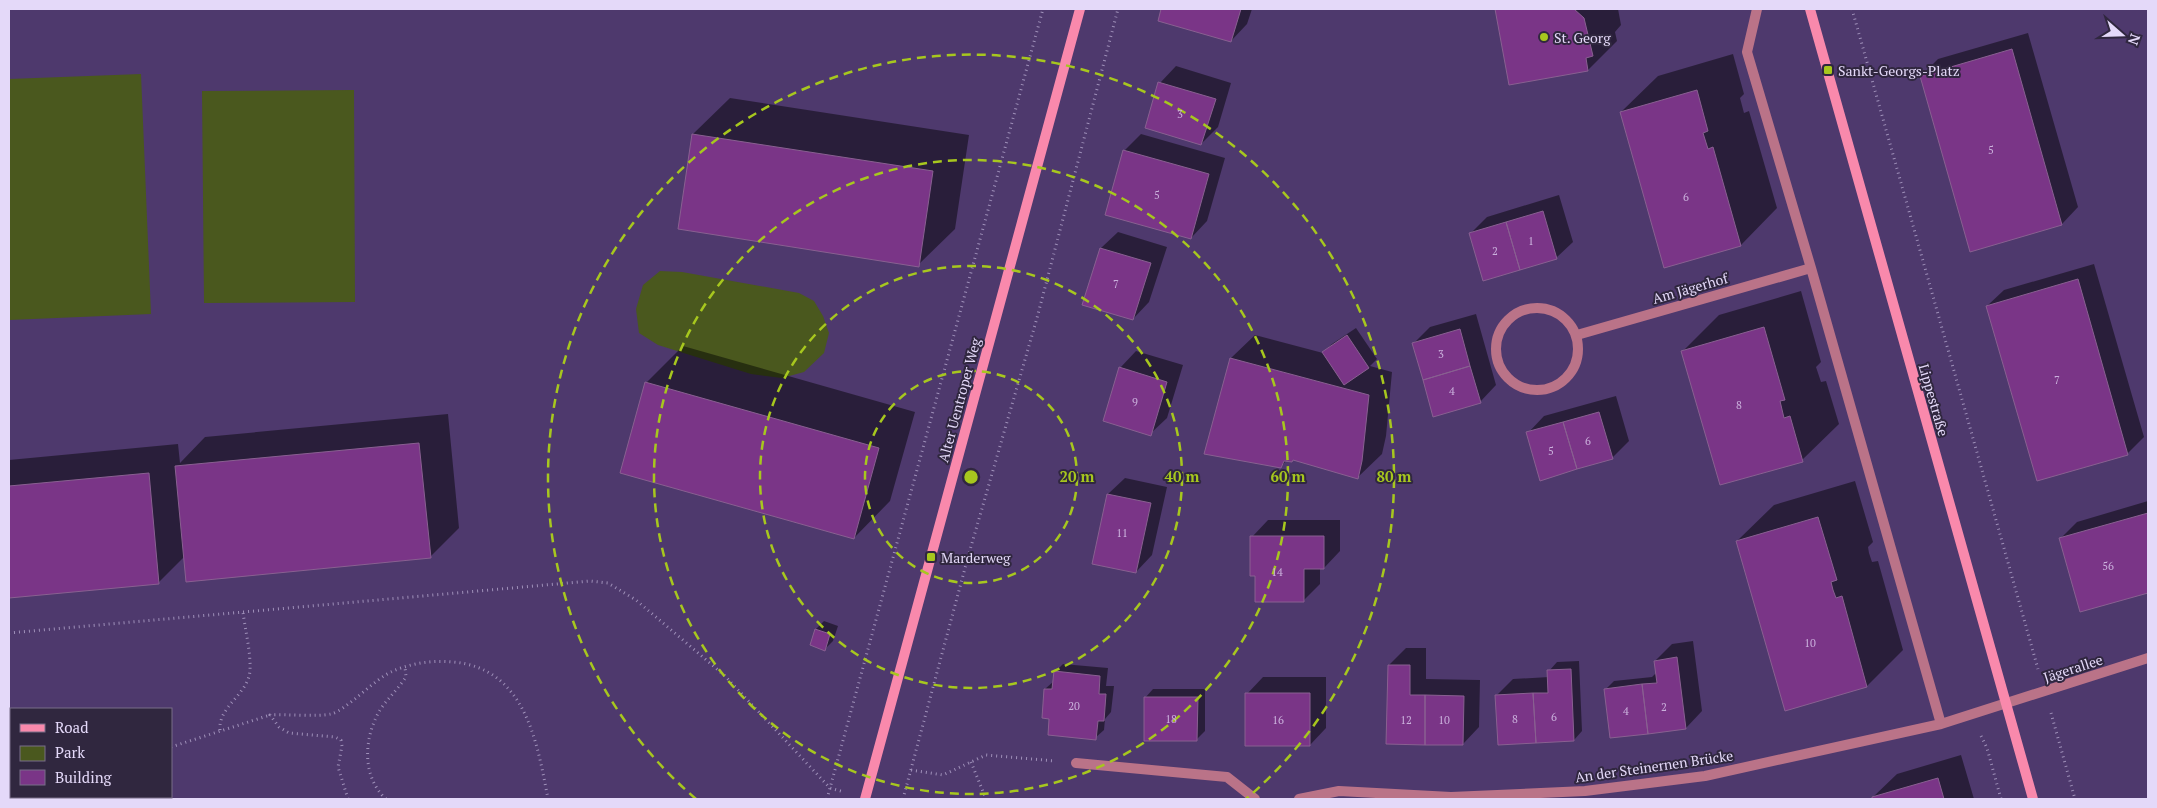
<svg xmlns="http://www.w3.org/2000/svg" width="2157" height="808" viewBox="0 0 2157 808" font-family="'PT Serif',serif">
<rect width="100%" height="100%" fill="#4e396d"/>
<path fill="#4a581e" d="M141,74L151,314L9,320V79Z
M354,90L355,302L204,303L202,91Z
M660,271L682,272L799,293L814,301L823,316L829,333L824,353L804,372L782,378L751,374L658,345L639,333L636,309L643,285Z"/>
<path fill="#0007" d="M1162,9H1252L1247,24L1231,41L1159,20Z
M1496,9H1618L1621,25L1615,32L1617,41L1588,70L1510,84Z
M2028,33L2078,207L2062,224L1971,250L1921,76L1938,59Z
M1733,54L1744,94L1740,98L1744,113L1749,111L1777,208L1741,245L1621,112L1658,76Z
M1176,66L1231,83L1218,127L1201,144L1160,83Z
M730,98L969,135L955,229L918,265L679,228L693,134Z
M1141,134L1225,158L1207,221L1191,238L1124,151Z
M1559,195L1573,242L1556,258L1471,233L1487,217Z
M1118,232L1167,247L1149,302L1133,319L1101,248Z
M2094,264L2144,437L2127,454L1987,306L2004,290Z
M1801,291L1821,362L1816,367L1821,382L1826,381L1839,424L1802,460L1683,351L1719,315Z
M1476,314L1496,385L1480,402L1414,343L1430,327Z
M1356,328L1377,359L1370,366L1392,372L1386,436L1382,454L1358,477L1294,459L1287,460L1281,466L1231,358L1255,335L1323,353L1332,344Z
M683,346L915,412L890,501L854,538L646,383Z
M1136,351L1183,365L1167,418L1150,434L1120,368Z
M1616,396L1629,441L1612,458L1528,433L1544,416Z
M448,414L459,528L430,557L185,556L158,583L9,596V460L178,444L180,463L205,437Z
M1125,478L1167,487L1152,555L1136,572L1108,494Z
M1855,481L1873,542L1868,547L1869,553L1872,562L1878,561L1903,650L1867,686L1737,541L1774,505Z
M2148,501V592L2081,611L2061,538L2077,522Z
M1268,520H1340V551L1324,568H1320V584L1303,601L1256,575L1252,537Z
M824,621L838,626L833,641L825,649L816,629Z
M1693,641L1702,711L1686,728L1606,689L1614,681L1652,677L1657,672L1655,661L1672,644Z
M1406,648H1426V679L1480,680L1479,727L1463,744L1388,743L1389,665Z
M1579,661L1582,731L1574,740L1496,696L1513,679L1549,677V671L1557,662Z
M1063,664L1108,668L1106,686H1114L1111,712L1105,719L1104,730L1095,738L1051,718L1045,689L1054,681L1055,672Z
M1263,677H1326V728L1310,745L1247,694Z
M1153,689H1205V731L1197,739L1145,698Z
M1961,755L1974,799H1874L1873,797L1897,774Z"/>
<path fill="#7a3587" stroke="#896091" d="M1161,9H1241L1231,42L1158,21Z
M1495,9H1574L1584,18L1593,56L1586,58L1588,71L1509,85Z
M2012,49L2062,225L1970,252L1920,76Z
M1158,82L1216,99L1201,145L1145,128Z
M1697,90L1708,131L1703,133L1708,149L1713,147L1741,246L1664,268L1620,112Z
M692,134L933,171L919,267L678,229Z
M1123,150L1209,174L1191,239L1105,215Z
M1543,211L1557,259L1520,270L1506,222Z
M1506,222L1520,270L1483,281L1469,233Z
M1100,248L1151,263L1133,320L1082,305Z
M2078,279L2128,455L2037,481L1986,306Z
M1764,327L1785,400L1780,401L1784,418L1790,416L1803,462L1720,485L1681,351Z
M1460,329L1470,366L1423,380L1412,343Z
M1347,335L1369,368L1344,385L1322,352Z
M1230,358L1369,395L1362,461L1358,479L1293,460L1292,462L1284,461L1281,468L1204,454Z
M1470,366L1481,403L1433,417L1423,380Z
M1119,367L1167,382L1151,436L1103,421Z
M645,382L879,448L854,539L620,473Z
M1599,412L1613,459L1577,469L1563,422Z
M1563,422L1577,469L1540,481L1526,432Z
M419,443L431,558L186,582L175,466Z
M149,473L159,584L9,598V486Z
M1107,494L1151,503L1136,573L1092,564Z
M2148,513V593L2080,612L2059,538Z
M1818,517L1837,580L1831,582L1833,590L1836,598L1842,596L1867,687L1785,711L1736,541Z
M1250,536H1324V569H1304V602H1255V576H1250Z
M815,629L830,634L825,651L810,645Z
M1677,657L1686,729L1648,734L1642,684L1657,683L1654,661Z
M1388,665H1410V695H1425V745L1386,744Z
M1571,669L1574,741L1536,743L1533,693H1548L1547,670Z
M1054,671L1100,676L1099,694H1106L1104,721H1098L1096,740L1048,735L1049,719L1042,718L1044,689H1052Z
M1642,684L1648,734L1610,738L1604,689Z
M1245,693H1310V746H1245Z
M1533,693L1536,743L1498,745L1495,695Z
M1425,695L1464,696L1463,745H1425Z
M1144,697H1198L1197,741H1144Z
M1938,778L1944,799H1872V797Z"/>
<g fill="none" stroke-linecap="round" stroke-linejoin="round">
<path stroke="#9f90b9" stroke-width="3" stroke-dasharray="1 4" stroke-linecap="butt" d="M1852,9L2038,669
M9,633L590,581L608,583L636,600L725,676L830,788L844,792
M2051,713L2075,799
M220,730C218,706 249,694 250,670C251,653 245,629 243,612
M1981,736L1987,748L2001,799
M171,747L270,715
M971,762L986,799
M911,770L943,775L986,755L1055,761
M112,799L113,797
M139,799L153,798L165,799
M348,799L338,767L342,746L341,740L335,737L289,733L279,727L270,715C287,714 317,717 331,714C347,710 374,679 393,671C412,663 433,660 453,662C525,668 537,741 548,799
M386,799C361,776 364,737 380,710C388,698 398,689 406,677L405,667
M827,799L1043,9
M903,799L968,557L1037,318L1118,9"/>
<path stroke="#ba7388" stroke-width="10" d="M1076,763L1227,777L1255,799"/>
<path stroke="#ba7388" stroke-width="10" d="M1757,9L1747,52L1811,268L1941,724
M1496 349a41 41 0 1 1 82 0a41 41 0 1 1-82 0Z
M1577,335L1811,268
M1299,799L1339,791L1451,797L1585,791L1705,776L1941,724L2148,658"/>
<path stroke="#f989ac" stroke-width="10" d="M1810,9L2033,799
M865,799L1080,9"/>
</g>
<g fill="none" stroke="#a7c71e" stroke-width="2.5" stroke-dasharray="9 6">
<circle cx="971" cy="477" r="106"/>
<circle cx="971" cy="477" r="211"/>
<circle cx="971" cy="477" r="317"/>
<path d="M696 799A423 423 0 1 1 1246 799"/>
</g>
<g fill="#a7c71e" stroke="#30273f" stroke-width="2">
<circle cx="1544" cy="37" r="5"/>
<rect x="1823" y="65" width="10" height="10" rx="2.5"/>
<rect x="926" y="552" width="10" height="10" rx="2.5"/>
</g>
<g text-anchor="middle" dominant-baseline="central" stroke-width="4" stroke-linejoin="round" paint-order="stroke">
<g font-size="11" fill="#cab0dc">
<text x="1180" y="114">3</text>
<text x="1991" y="150">5</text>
<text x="1157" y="195">5</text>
<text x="1686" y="197">6</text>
<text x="1531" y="241">1</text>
<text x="1495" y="251">2</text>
<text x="1116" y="284">7</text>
<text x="1441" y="354">3</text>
<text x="2057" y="380">7</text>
<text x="1452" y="391">4</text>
<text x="1135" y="402">9</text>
<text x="1739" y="405">8</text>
<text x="1588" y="441">6</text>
<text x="1551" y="451">5</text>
<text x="1122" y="533">11</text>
<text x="2108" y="566">56</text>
<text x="1277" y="572">14</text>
<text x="1810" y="643">10</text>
<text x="1074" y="706">20</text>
<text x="1664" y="707">2</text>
<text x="1626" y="711">4</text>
<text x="1554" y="717">6</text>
<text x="1171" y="719">18</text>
<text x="1515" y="719">8</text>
<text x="1278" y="720">16</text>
<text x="1406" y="720">12</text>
<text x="1444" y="720">10</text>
</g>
<g font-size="14" fill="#e4d9f9" stroke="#30273f" text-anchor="start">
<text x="1554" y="37">St. Georg</text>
<text x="1838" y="70">Sankt-Georgs-Platz</text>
<text x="941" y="557">Marderweg</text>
</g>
<g font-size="14" fill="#e4d9f9" stroke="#30273f">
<text transform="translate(1690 288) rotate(-16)">Am Jägerhof</text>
<text transform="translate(959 400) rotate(-75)">Alter Uentroper Weg</text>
<text transform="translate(1934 400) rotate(74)">Lippestraße</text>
<text transform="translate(2073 668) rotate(-18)">Jägerallee</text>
<text transform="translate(1654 766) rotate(-8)">An der Steinernen Brücke</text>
</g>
</g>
<circle cx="971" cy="477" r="8" fill="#a7c71e" stroke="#30273f" stroke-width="2.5"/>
<g font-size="15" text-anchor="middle" font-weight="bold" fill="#a7c71e" stroke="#30273f" stroke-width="4" stroke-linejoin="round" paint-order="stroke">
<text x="1077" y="482">20 m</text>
<text x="1182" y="482">40 m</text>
<text x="1288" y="482">60 m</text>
<text x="1394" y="482">80 m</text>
</g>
<rect width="2157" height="808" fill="none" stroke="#e4d9f9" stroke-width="20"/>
<rect x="10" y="708" width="162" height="90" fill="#30273f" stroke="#786e89"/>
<rect x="20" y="724" width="25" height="8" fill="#f989ac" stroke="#786e89"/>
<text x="55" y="733" font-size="15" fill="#e4d9f9">Road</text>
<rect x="20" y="746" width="25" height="15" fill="#4a581e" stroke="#786e89"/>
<text x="55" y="758" font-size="15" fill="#e4d9f9">Park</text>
<rect x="20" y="770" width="25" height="15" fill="#7a3587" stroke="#786e89"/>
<text x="55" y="783" font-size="15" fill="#e4d9f9">Building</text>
<g transform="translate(2122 35) rotate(110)" stroke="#30273f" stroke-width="4" paint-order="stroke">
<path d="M0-4L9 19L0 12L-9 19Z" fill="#e4d9f9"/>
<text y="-8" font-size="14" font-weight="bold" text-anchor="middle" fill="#e4d9f9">N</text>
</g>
</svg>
